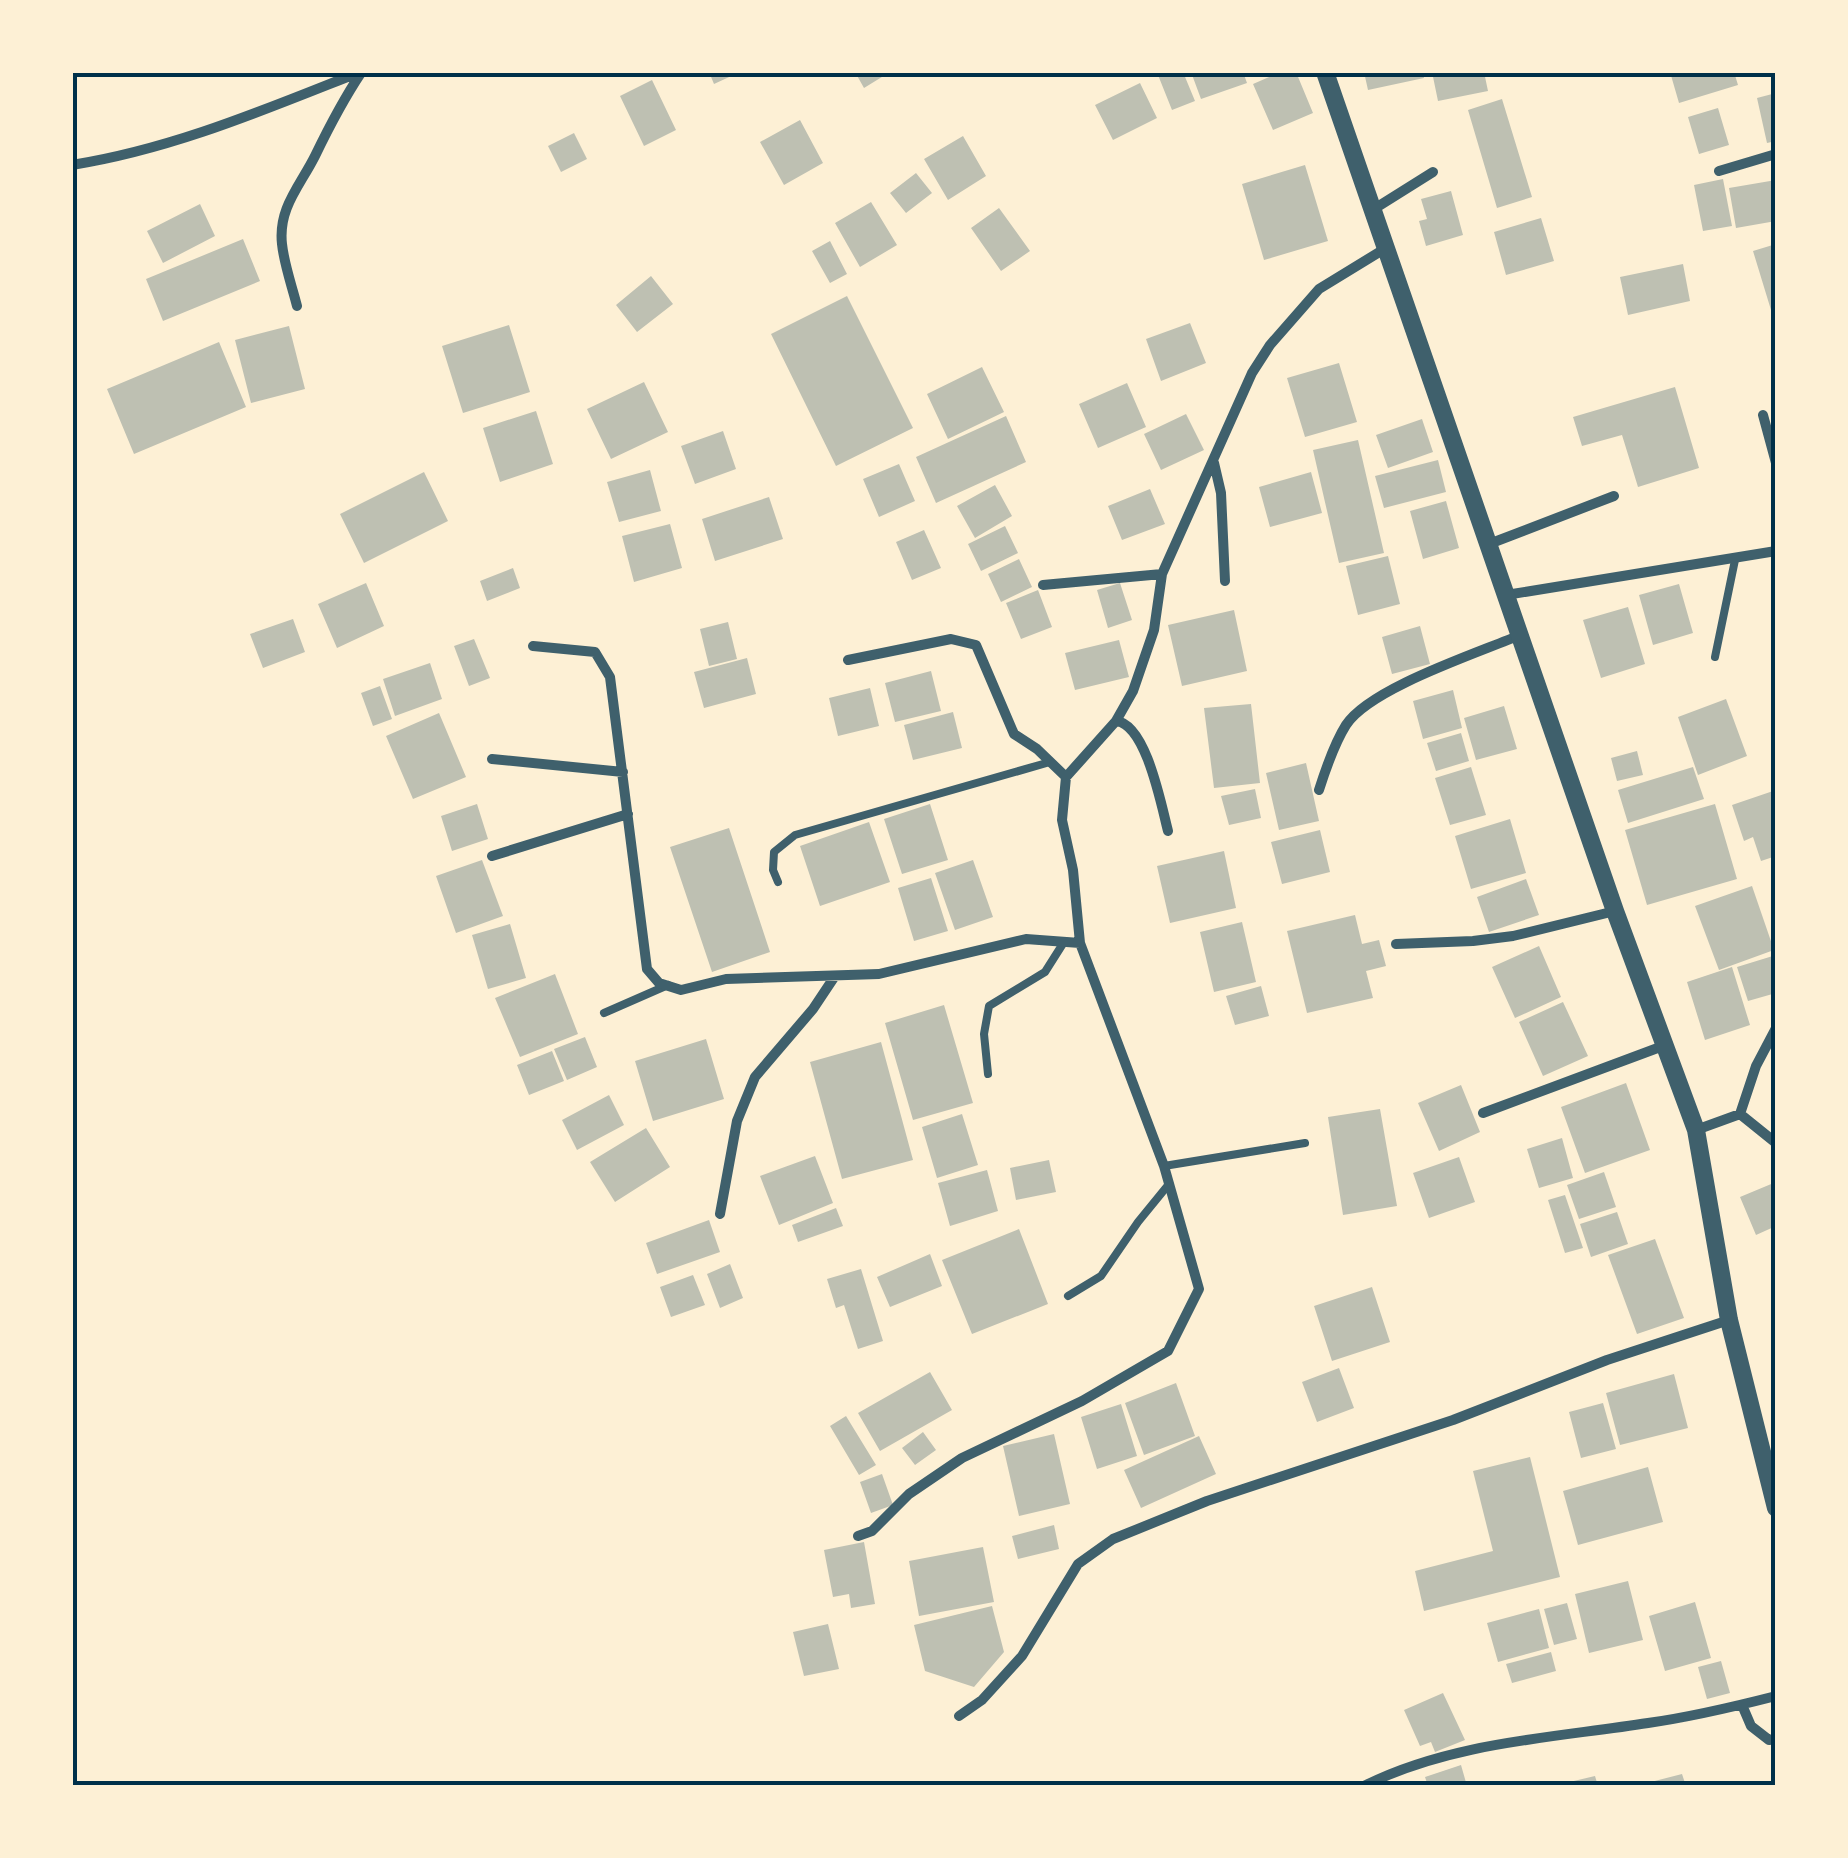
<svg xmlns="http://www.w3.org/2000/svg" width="1848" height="1858" viewBox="0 0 1848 1858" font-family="Mulish,sans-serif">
<rect width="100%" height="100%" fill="#fdf0d5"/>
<path fill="#bec0b2" d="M709,72H740L714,84Z
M855,72H890L864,88Z
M1165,72H1183L1195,101L1172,110L1158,75Z
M1191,72H1243L1247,83L1201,99Z
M1281,72H1296L1313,113L1273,130L1253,84Z
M1364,72H1423L1424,78L1368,90Z
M1432,72H1484L1488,91L1438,101Z
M1670,72H1734L1738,85L1679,103Z
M652,80L676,130L644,146L620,96Z
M1140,83L1157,118L1113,140L1095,105Z
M1776,93V141L1767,143L1757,98Z
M1502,99L1532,197L1497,208L1468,110Z
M1718,108L1729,145L1699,154L1688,117Z
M800,120L823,163L784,185L760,142Z
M574,133L587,159L561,172L548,146Z
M963,136L986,176L948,200L924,159Z
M1305,165L1328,241L1264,260L1242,184Z
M916,173L932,193L906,213L890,193Z
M1723,179L1732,226L1703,231L1694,185Z
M1776,180V221L1736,228L1729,188Z
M1451,191L1463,235L1426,246L1419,221L1427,219L1421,199Z
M871,202L897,245L860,267L835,223Z
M200,204L215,236L163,263L147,231Z
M999,208L1030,251L1001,271L971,228Z
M1541,218L1554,261L1506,275L1494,232Z
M243,239L260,281L163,321L146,279Z
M830,241L847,274L830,283L812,251Z
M1776,244V309L1771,310L1753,251Z
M1683,264L1690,301L1628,315L1620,277Z
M651,276L673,304L637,332L616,305Z
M847,296L913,428L836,466L771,334Z
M1190,323L1206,363L1161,381L1146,339Z
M509,325L530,392L463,413L442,346Z
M289,326L305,389L251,403L235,340Z
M219,342L246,407L134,454L107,389Z
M1339,363L1357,422L1305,437L1287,378Z
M982,367L1004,412L948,439L927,394Z
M644,382L668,432L611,459L587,409Z
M1127,383L1146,427L1098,448L1079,404Z
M1675,387L1699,468L1638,487L1622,435L1582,446L1573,417Z
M536,411L553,464L500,482L483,428Z
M1186,414L1204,450L1161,470L1144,434Z
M1006,416L1026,462L936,503L916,457Z
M1422,419L1433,452L1388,468L1376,435Z
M723,431L736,469L695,484L681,446Z
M1358,440L1384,553L1339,563L1313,450Z
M1438,460L1446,492L1384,508L1375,476Z
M899,464L915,501L879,517L863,479Z
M650,470L661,511L619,522L607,482Z
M424,472L448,521L364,563L340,514Z
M1311,472L1322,513L1270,527L1259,487Z
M995,485L1012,516L975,538L957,506Z
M1150,489L1165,524L1122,540L1108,506Z
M769,497L783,539L715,561L702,519Z
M1446,501L1459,548L1423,559L1410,511Z
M670,524L682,568L634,582L622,536Z
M1005,526L1018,553L981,571L968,544Z
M924,530L941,568L912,580L896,542Z
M1388,556L1400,604L1358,615L1346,566Z
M1019,559L1032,587L1001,602L988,574Z
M513,568L520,588L487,601L480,581Z
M366,583L384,626L337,648L318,604Z
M1120,583L1132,620L1108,628L1097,590Z
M1679,584L1693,633L1653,645L1639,595Z
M1038,590L1052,627L1021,639L1006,603Z
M1628,607L1645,664L1601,678L1583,620Z
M1234,610L1247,671L1182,686L1168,625Z
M293,619L305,652L263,668L250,634Z
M728,622L737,659L709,666L700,629Z
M1420,626L1430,664L1392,674L1382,637Z
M474,639L490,678L469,686L454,646Z
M1119,640L1129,677L1075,690L1065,653Z
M747,658L756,694L704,708L694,672Z
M430,663L442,699L395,716L383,679Z
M931,671L941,711L895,722L885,683Z
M380,686L392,719L373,726L361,693Z
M870,688L879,726L838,736L829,698Z
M1453,690L1462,728L1423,739L1413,701Z
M1726,699L1747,756L1698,775L1678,717Z
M1251,704L1260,783L1214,788L1204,708Z
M1504,706L1517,749L1476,760L1464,718Z
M953,712L962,748L913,760L904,725Z
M439,713L466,777L413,799L386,736Z
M1461,733L1469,761L1436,771L1427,743Z
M1637,751L1643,775L1617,781L1611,758Z
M1306,763L1319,821L1279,830L1266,773Z
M1471,767L1486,815L1450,825L1435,778Z
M1693,767L1704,799L1628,823L1618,790Z
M1255,789L1261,818L1229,825L1221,796Z
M1776,790V856L1761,861L1753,837L1744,841L1732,805Z
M477,804L488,839L452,851L441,816Z
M930,804L948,860L902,874L884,819Z
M1715,804L1737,879L1647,905L1625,830Z
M1510,819L1526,873L1471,889L1455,836Z
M869,822L890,882L820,906L800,846Z
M729,828L770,952L712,972L670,847Z
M1320,830L1330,872L1282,884L1271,842Z
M1224,851L1236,908L1170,923L1157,866Z
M482,860L503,916L456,933L436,876Z
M973,860L993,917L955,930L935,873Z
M931,878L948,931L914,941L898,888Z
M1526,879L1539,915L1489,932L1477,897Z
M1752,886L1774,950L1719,970L1695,906Z
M1355,915L1362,944L1379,940L1386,966L1366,971L1373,998L1307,1013L1287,931Z
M1242,922L1256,982L1214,992L1200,932Z
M510,924L526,978L488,989L472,935Z
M1539,946L1561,997L1515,1018L1492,967Z
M1776,955V993L1748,1001L1737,967Z
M1732,967L1750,1025L1705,1040L1687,982Z
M555,974L578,1034L520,1057L495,998Z
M1261,986L1269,1016L1235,1025L1226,996Z
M1563,1002L1588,1056L1543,1076L1519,1022Z
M944,1005L973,1103L913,1120L885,1023Z
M585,1037L597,1067L567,1080L554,1049Z
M706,1039L724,1099L653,1121L635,1061Z
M881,1042L913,1160L842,1179L810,1062Z
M552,1051L564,1081L529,1095L517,1065Z
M1626,1083L1650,1150L1585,1173L1561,1107Z
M1461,1085L1480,1132L1439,1151L1418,1103Z
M609,1095L624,1125L577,1150L562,1120Z
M1380,1109L1397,1206L1343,1215L1328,1117Z
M962,1114L978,1165L937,1178L922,1127Z
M646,1128L670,1167L615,1202L590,1162Z
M1562,1138L1573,1178L1539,1188L1527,1149Z
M815,1156L833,1203L779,1225L760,1176Z
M1459,1157L1475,1202L1429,1218L1413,1173Z
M1049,1160L1056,1192L1016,1200L1010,1168Z
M987,1170L998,1211L950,1226L938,1183Z
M1604,1172L1616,1207L1579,1219L1567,1185Z
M1776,1182V1226L1756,1235L1740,1197Z
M1565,1195L1583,1248L1565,1253L1548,1200Z
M836,1208L843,1226L798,1242L792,1225Z
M1617,1212L1628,1244L1591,1257L1580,1224Z
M709,1220L720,1252L657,1274L646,1243Z
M1019,1229L1048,1304L972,1334L942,1260Z
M1655,1239L1684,1318L1637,1334L1608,1255Z
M930,1254L942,1286L890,1307L877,1277Z
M730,1264L743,1298L720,1308L707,1274Z
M861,1269L883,1341L858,1349L844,1305L836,1308L827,1279Z
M693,1275L705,1305L671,1317L660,1287Z
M1372,1287L1390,1342L1332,1361L1314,1306Z
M1339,1368L1354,1408L1317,1422L1302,1382Z
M930,1372L952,1410L880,1451L858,1413Z
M1674,1374L1688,1428L1620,1445L1606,1393Z
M1176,1383L1195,1436L1144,1455L1125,1403Z
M1603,1403L1616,1449L1581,1458L1569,1412Z
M1121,1404L1137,1456L1097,1469L1081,1417Z
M846,1416L876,1465L859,1475L830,1426Z
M923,1432L936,1450L915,1465L902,1448Z
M1054,1434L1070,1504L1019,1516L1003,1446Z
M1199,1436L1216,1474L1141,1508L1124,1470Z
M1530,1457L1560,1577L1424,1611L1415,1571L1493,1551L1473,1471Z
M1648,1467L1663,1522L1578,1545L1563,1491Z
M882,1474L893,1505L871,1513L860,1482Z
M1054,1525L1059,1549L1018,1559L1012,1536Z
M864,1542L875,1604L851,1608L849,1594L833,1597L824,1550Z
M983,1547L994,1602L919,1616L909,1561Z
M1628,1581L1643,1640L1589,1653L1575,1594Z
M1695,1602L1711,1658L1665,1671L1649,1616Z
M1567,1603L1577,1639L1554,1645L1544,1609Z
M992,1606L1004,1652L974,1687L925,1671L914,1625Z
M1539,1609L1549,1648L1498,1662L1487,1623Z
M828,1624L839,1669L804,1676L793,1632Z
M1551,1652L1556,1671L1512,1683L1506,1664Z
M1721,1661L1730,1693L1707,1699L1698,1667Z
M1443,1693L1465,1740L1435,1752L1431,1742L1420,1746L1404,1710Z
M1461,1765L1467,1786H1428L1425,1777Z
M1682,1774L1686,1786H1643V1784Z
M1595,1776L1598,1786H1561V1784Z"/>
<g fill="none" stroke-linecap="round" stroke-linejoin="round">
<path stroke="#3f606c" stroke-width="8" d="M1715,657L1735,560
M778,882L773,870L774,852L795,835L1050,762
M604,1013L668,985
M988,1074L984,1034L989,1006L1045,972L1064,942
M1164,1166L1305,1143
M1068,1296L1101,1276L1138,1222L1169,1184"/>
<path stroke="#3f606c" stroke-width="10" d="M72,165C173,149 266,109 360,72
M1719,171L1776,154
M1374,209L1433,172
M297,306C292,286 284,264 282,244C278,208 300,186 315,156C329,127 343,100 361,73
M1763,415L1776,463
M1214,463L1221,493L1225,581
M1489,544L1614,496
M1043,585L1162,574
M1506,595L1776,551
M533,646L595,652L610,677L647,969L659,983L681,990L726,979L879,974L1026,939L1080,943
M848,660L951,639L976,645L1014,734L1037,749L1066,777
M1116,721C1146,724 1161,804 1168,831
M492,759L623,772
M1319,790C1326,768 1334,744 1346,725C1370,688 1478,653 1520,635
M492,856L628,814
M1396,944L1473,941L1513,936L1615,911
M1483,1113L1663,1046
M1740,1114L1756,1066L1776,1028
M1696,1130L1740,1114L1776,1143
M720,1214L737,1121L755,1077L813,1009L835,976
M858,1536L872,1531L909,1494L962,1458L1082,1401L1168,1351L1199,1289L1164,1166L1080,943L1073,870L1062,820L1066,777L1116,721L1133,691L1154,630L1162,574L1252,373L1270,345L1319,289L1386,248
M1742,1705L1751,1726L1769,1740L1776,1739
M959,1716L982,1700L1022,1656L1078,1564L1113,1539L1207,1501L1453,1420L1607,1360L1729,1320
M1364,1786C1451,1742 1553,1738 1648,1723C1691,1717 1733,1707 1776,1696"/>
<path stroke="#3f606c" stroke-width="18" d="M1325,72L1615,911L1696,1130L1729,1320L1776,1508"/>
</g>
<rect width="1848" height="1858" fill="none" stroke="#fdf0d5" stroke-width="150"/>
<rect x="75" y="75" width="1698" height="1708" fill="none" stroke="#003049" stroke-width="4"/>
</svg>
